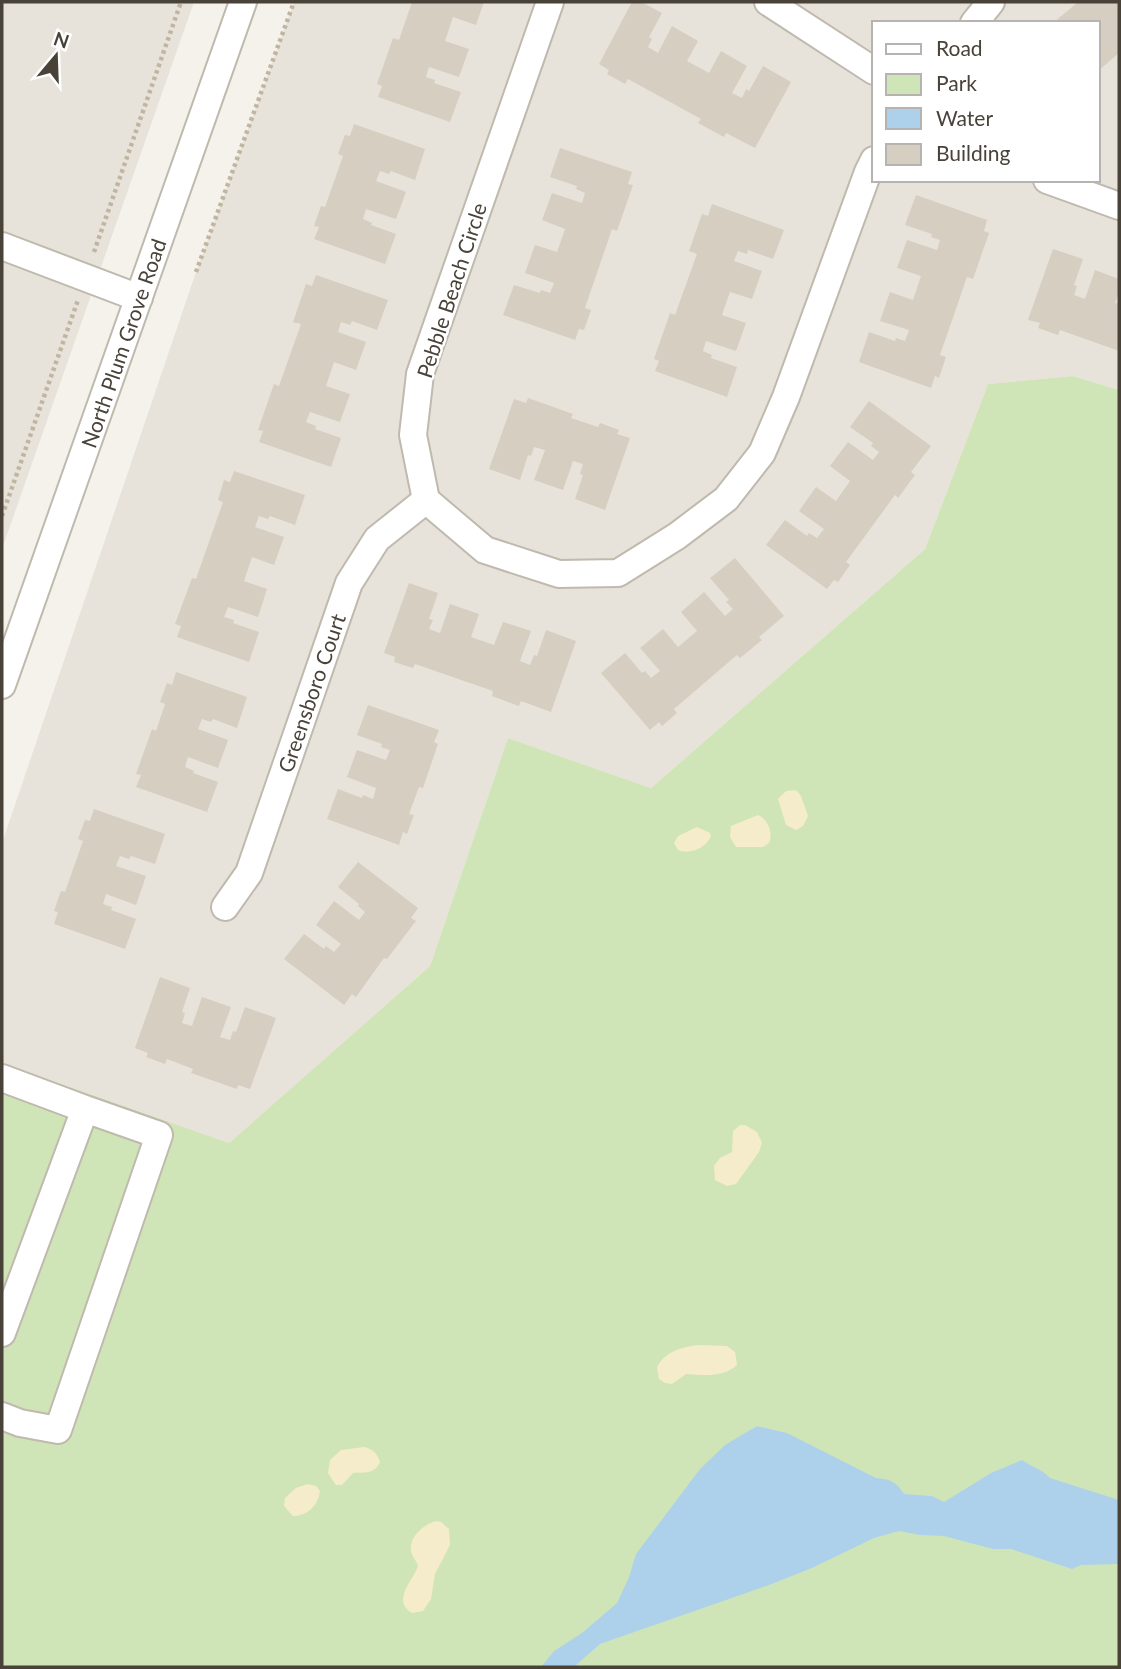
<svg xmlns="http://www.w3.org/2000/svg" width="1121" height="1669" viewBox="0 0 1121 1669" font-family="Lato,sans-serif">
<rect width="100%" height="100%" fill="#f4f2eb"/>
<path fill="#e8e3da" fill-rule="evenodd" d="M2,2H194L2,549Z
M294,2H1119V390L1073,376L988,384L925,549L651,788L508,738L430,966L229,1143L2,1063V843L196,272ZM874,23H1098V180H874Z"/>
<path fill="#d0e5b7" d="M1073,376L1119,390V1667H2V1063L229,1143L430,966L508,738L651,788L925,549L988,384Z"/>
<path fill="#f5eccb" d="M796,790L801,796L808,816L803,826L796,830L786,825L778,799L786,791Z
M758,815C769,820 773,833 769,843L763,847H736L730,837L731,826Z
M697,827L710,833L711,836C706,848 690,855 678,850L674,843L678,836Z
M740,1125H745L757,1132L762,1143L759,1152L736,1184L727,1186L715,1180L714,1166L720,1158L732,1152L733,1131Z
M697,1345L727,1346L735,1352L737,1365C723,1378 703,1375 686,1374L672,1384L665,1383L659,1379L657,1367C666,1351 680,1348 697,1345Z
M364,1447C373,1449 377,1453 380,1462C374,1475 365,1472 353,1473L342,1485H336L328,1473L330,1460L341,1450Z
M308,1484L316,1486L320,1491C318,1506 307,1516 293,1516L284,1506L285,1498L296,1488Z
M436,1521L441,1522L449,1529L450,1545L435,1574L431,1599L423,1611L412,1613C391,1600 413,1581 418,1566C416,1560 411,1555 411,1550C409,1536 425,1524 436,1521Z"/>
<path fill="#add1eb" d="M757,1426L787,1433L876,1478C890,1479 897,1482 904,1494L932,1496L944,1502L991,1473L1022,1460C1032,1467 1042,1469 1050,1478L1119,1500V1564L1081,1565L1072,1569L1011,1549H993L944,1536L920,1535L899,1531L874,1538L812,1568L769,1585L600,1644L574,1667H541L554,1651L582,1633L617,1603L629,1577L636,1554L700,1469L725,1445Z"/>
<path fill="#d5cec1" d="M412,2H484L476,25L453,17L445,41L469,49L459,77L429,67L426,77L435,80L434,83L461,92L450,122L378,97L382,86L377,84L393,38L399,40Z
M632,2H641L662,13L649,37L652,39L648,47L658,53L672,26L698,41L687,61L709,73L721,51L747,66L732,93L742,98L746,89L749,91L763,66L791,82L755,148L726,133L724,137L698,123L701,119L628,79L625,84L607,74L609,70L599,64Z
M1078,2H1119V53L1098,71V23H1053Z
M354,124L425,149L415,180L391,171L389,174L380,171L376,181L406,192L396,219L366,209L363,219L372,223L371,225L396,234L385,264L314,239L319,227L314,226L321,206L325,207L343,156L338,154L345,135L350,136Z
M560,148L632,172L628,184L633,185L617,231L612,229L585,308L591,310L584,330L579,329L575,340L503,315L514,285L540,293L541,290L550,293L554,283L525,273L535,245L557,252L565,229L542,220L552,193L582,203L585,193L576,189L577,186L550,177Z
M916,195L987,220L984,231L989,233L973,279L967,277L940,355L946,357L939,378L935,376L931,388L859,362L869,332L895,341L896,338L905,341L909,330L880,321L890,292L913,300L921,276L897,268L907,240L937,250L940,240L931,237L932,234L905,225Z
M712,204L784,230L773,259L748,250L747,254L738,251L734,261L762,271L752,299L730,292L722,315L746,323L736,351L706,341L703,351L712,355L711,358L737,367L727,397L655,371L659,361L654,359L670,313L675,315L697,254L689,251L702,214L708,216Z
M1053,249L1083,259L1074,285L1077,286L1074,295L1085,299L1095,270L1119,279V292L1115,303L1119,304V351L1060,330L1058,335L1038,328L1040,323L1028,320Z
M316,275L388,300L377,330L352,321L350,325L341,322L338,332L366,342L356,370L334,362L326,386L350,394L340,422L310,412L306,422L316,426L315,429L341,438L331,467L259,442L263,431L258,430L274,384L279,386L301,324L293,322L306,284L312,286Z
M528,398L573,414L571,418L598,427L600,423L619,430L617,434L630,438L605,510L575,499L583,475L580,474L583,464L573,461L563,490L534,480L545,450L534,447L531,456L528,455L520,480L489,469L514,399L526,403Z
M869,401L931,446L911,472L915,475L898,498L895,495L846,562L850,565L838,582L834,580L827,589L766,545L785,520L807,536L809,533L817,538L824,529L799,511L816,487L836,501L850,481L830,466L848,442L873,460L879,452L871,446L873,443L850,427Z
M234,471L305,495L295,525L270,516L268,519L259,516L255,527L284,537L274,565L252,557L244,581L267,589L258,617L228,607L224,617L234,620L233,623L259,632L249,662L177,637L181,626L175,624L192,578L196,579L223,502L218,500L224,480L230,482Z
M735,558L784,616L759,637L762,640L740,658L737,655L674,709L677,713L662,726L659,722L650,730L601,673L625,653L642,673L645,671L651,678L660,671L640,648L663,629L678,647L697,631L681,612L704,592L725,616L733,609L726,602L729,600L710,578Z
M409,583L438,593L429,619L433,620L429,629L440,633L450,604L479,614L471,637L494,645L503,622L531,631L520,661L530,665L534,655L537,656L546,630L576,641L551,712L521,701L519,706L492,696L493,691L415,664L413,668L394,662L395,657L384,653Z
M176,672L247,697L237,728L213,719L211,722L202,719L198,729L228,740L218,768L188,757L185,767L194,771L193,773L218,782L207,812L136,787L141,775L136,774L152,729L156,731L165,704L160,702L167,683L172,685Z
M368,705L439,730L434,742L438,744L423,788L419,787L409,814L414,815L407,834L403,832L399,845L327,819L338,789L362,798L363,795L373,799L376,788L347,777L357,750L386,760L390,750L381,747L382,744L357,735Z
M94,809L165,834L155,864L131,856L129,859L120,856L116,866L146,876L136,905L106,894L103,904L112,907L111,910L136,919L125,949L54,924L58,912L54,911L61,891L65,892L83,841L78,839L85,820L90,821Z
M358,862L418,908L411,918L416,921L387,959L384,958L356,997L352,994L344,1005L284,959L304,934L324,949L326,946L334,952L341,944L316,925L334,901L359,920L365,912L358,906L359,904L338,887Z
M160,977L190,988L182,1012L185,1013L182,1023L192,1026L202,997L231,1007L220,1037L230,1040L233,1031L236,1032L245,1007L276,1018L250,1089L238,1085L237,1089L191,1073L193,1069L167,1059L165,1064L146,1057L148,1053L135,1048Z"/>
<g fill="none" stroke-linecap="round" stroke-linejoin="round">
<defs>
<path id="minor" d="M550,2L420,374L413,435L426,500L485,550L559,574L618,573L677,536L726,499L762,453L786,397L868,172L874,160
M768,2L874,71
M974,23L991,2
M1047,180L1119,206
M2,246L139,298
M2,685L243,2
M225,907L249,873L349,583L377,539L426,500
M2,1078L85,1109
M2,1333L85,1109L159,1135L58,1430L20,1423L2,1416"/>
</defs>
<use href="#minor" stroke="#bfb9ae" stroke-width="30"/>
<path stroke="#c0b5a0" stroke-width="4.5" stroke-dasharray="3.5 3.5" stroke-linecap="butt" d="M94,252L181,2
M196,272L294,2
M2,516L78,300"/>
<use href="#minor" stroke="#fff" stroke-width="26"/>
</g>
<g text-anchor="middle" dominant-baseline="central" stroke-width="5" stroke-linejoin="round" paint-order="stroke">
<g font-size="21" fill="#484239" stroke="#fff">
<text transform="translate(451 290) rotate(-72)">Pebble Beach Circle</text>
<text transform="translate(123 343) rotate(-71)">North Plum Grove Road</text>
<text transform="translate(311 693) rotate(-71)">Greensboro Court</text>
</g>
</g>
<rect width="1121" height="1669" fill="none" stroke="#484239" stroke-width="7"/>
<rect x="872" y="21" width="228" height="161" fill="#ffffff" stroke="#b6b3b0" stroke-width="2"/>
<rect x="886" y="44" width="35" height="10" fill="#ffffff" stroke="#b6b3b0" stroke-width="2"/>
<text x="936" y="56" font-size="21" fill="#484239">Road</text>
<rect x="886" y="74" width="35" height="21" fill="#d0e5b7" stroke="#b6b3b0" stroke-width="2"/>
<text x="936" y="91" font-size="21" fill="#484239">Park</text>
<rect x="886" y="108" width="35" height="21" fill="#add1eb" stroke="#b6b3b0" stroke-width="2"/>
<text x="936" y="126" font-size="21" fill="#484239">Water</text>
<rect x="886" y="144" width="35" height="21" fill="#d5cec1" stroke="#b6b3b0" stroke-width="2"/>
<text x="936" y="161" font-size="21" fill="#484239">Building</text>
<g transform="translate(56 56) rotate(19)" stroke="#ffffff" stroke-width="5" paint-order="stroke">
<path d="M0-5L12 26L0 18L-12 26Z" fill="#484239"/>
<text y="-10" font-size="19" font-weight="bold" text-anchor="middle" fill="#484239">N</text>
</g>
</svg>
